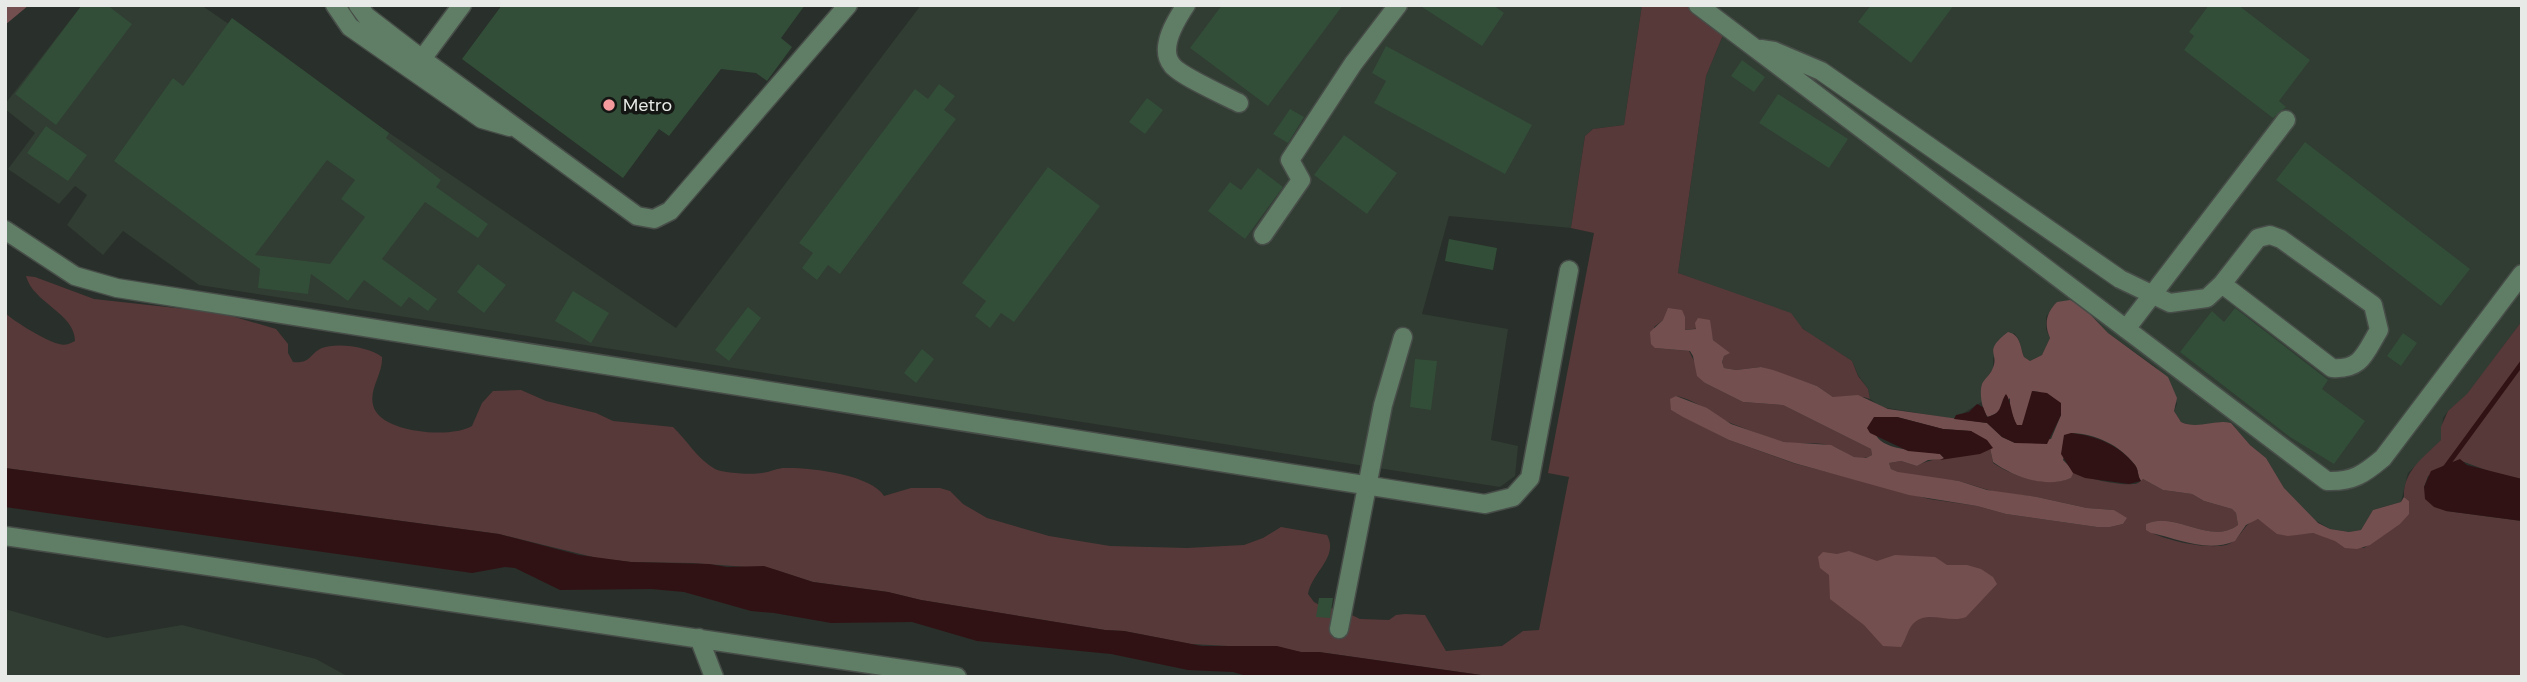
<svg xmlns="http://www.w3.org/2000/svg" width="2527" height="682" viewBox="0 0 2527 682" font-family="'DM Sans',sans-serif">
<rect width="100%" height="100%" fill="#292f2a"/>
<path fill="#313c33" d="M82,5H201L676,328L921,5H1642L1624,125L1593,129L1585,136L1571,228L1449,216L1422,314L1508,329L1491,440L1518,446L1515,476L1500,487L199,285L123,231L103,255L67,225L87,195L75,186L59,204L8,169L35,133L5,109V104Z
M1685,5H2522V321L2467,395L2448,411L2443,418L2441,440L2408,473L2401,502L2373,510L2361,530L2349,532L2330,529L2313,519L2284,488L2266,458L2250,445L2231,423L2218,422L2207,426H2194L2181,422L2174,411L2177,404L2157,368L2108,333L2087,311L2057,302L2046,317V329L2050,338L2042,355L2030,361L2024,357L2018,338L2014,333L1993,358V369L1982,384L1981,390L1983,401L1954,419L1881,407L1870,399L1868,389L1858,375L1852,361L1812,336L1799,325L1794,317L1678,273L1706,76L1723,35Z
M5,609L107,638L182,625L316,659L349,677H5Z"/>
<path fill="#583939" d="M1642,5H1685L1723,35L1706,76L1678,273L1791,313L1803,329L1852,361L1858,376L1868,389L1870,399L1864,397H1833L1817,386L1761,367L1736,370L1724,368L1722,362L1724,356L1729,353L1713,340L1710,327L1684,330L1683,323L1663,320L1654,327L1655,348L1689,351L1705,383L1743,402L1783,405L1871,449L1872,455C1854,465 1844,448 1828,445C1815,442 1802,444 1790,443C1773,441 1750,430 1733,424C1714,417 1700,401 1676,396L1671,410L1729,440L1793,463L1929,499L1977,506L2006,514L2097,527H2110L2123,524L2126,519L2114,510L2087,508L2037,497L1995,492L1959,481L1904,475L1891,469L1889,463L1901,461L1917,466C1940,453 1967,461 1990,448L1993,463C2014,477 2047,488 2071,478L2072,471C2083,478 2120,486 2133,484C2138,484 2139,482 2143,479L2163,490L2192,494L2204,501L2232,509L2236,513L2238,525C2209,546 2176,510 2146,524L2147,530C2161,540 2212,551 2229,544C2242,538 2243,523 2258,519L2282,535L2313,533L2364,548L2387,531L2409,501L2404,497C2403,471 2424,457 2441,440V427L2448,411L2467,394L2522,321V479L2494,473L2459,460L2447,464L2428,476L2424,487L2446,511L2522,521V677H1495L1319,652H1301L1285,649L1191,644L1124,631L1105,630L921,600L888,592L813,582L773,569L692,563L631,562L597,558L499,534L5,468V313C15,322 46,341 59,344C65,346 69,344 75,341C75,313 33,303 26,276L35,277L94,299L221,313L276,329L288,344V353L293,362C311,364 309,354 322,348C337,342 370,347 382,357C383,374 369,388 373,405C379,433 451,439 472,426L482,403L493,391L521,390L546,401L596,413L613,421L673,427C687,440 697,459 715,469C722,473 753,475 762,473C770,472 775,469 783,468C807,467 871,474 884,496L911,488H940L950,491L963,504L987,518L1049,536L1110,546L1187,548L1244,545L1263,538L1281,527L1327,535C1339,557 1312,572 1308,594L1314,602L1323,607L1341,610L1360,619L1389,620L1396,615L1405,614L1425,615L1446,651L1502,646L1523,631L1539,630L1569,477L1548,473L1594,233L1571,228L1585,136L1593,129L1624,125Z"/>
<path fill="#744f50" d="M5,5H29L5,25Z
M2070,300L2082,306L2108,333L2168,377L2177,398L2174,411L2181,422C2198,430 2214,419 2231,423L2250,445L2266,458L2284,488L2318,523L2330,529L2349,532L2361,530L2373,510L2401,502L2404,497L2409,501V514L2400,524L2370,545L2357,549L2345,548L2335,541L2313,533L2288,536L2277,534L2258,519L2246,525L2235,541C2206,553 2180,539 2151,533L2146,530V524C2176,510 2209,546 2238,525L2236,513L2232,509L2204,501L2192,494L2163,490L2143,479L2141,481C2137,475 2139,471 2135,465C2120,445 2096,434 2071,433L2063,460L2074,471L2071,478C2046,489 2014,477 1993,462L1990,448L1971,431L1943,429L1897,417H1874C1874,422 1874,430 1876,435C1884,452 1925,450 1940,454L1945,459L1928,460L1917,466L1901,461L1889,463L1891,469L1898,472L1959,481L1987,490L2037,497L2087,508L2114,510L2127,518L2123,524L2110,527H2097L2006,514L1977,506L1909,495L1794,463L1729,440L1683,417L1671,410L1670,399L1676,396L1707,408L1731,424L1784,442L1831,445L1854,457L1866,458L1872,455L1871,449L1783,405L1743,402L1705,383L1697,376L1693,356L1690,351L1655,348L1651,344L1650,332L1663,320L1668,308L1682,310L1685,317V330L1696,329L1695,323L1698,318L1710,320L1713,340L1730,353L1724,356L1722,362L1724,368L1736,370L1761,367L1773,370L1817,386L1833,397L1858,395L1888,409L1987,423L2002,437L2015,443L2051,439L2061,415L2039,392L2033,391L2023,425H2016L2010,409V398L1999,412L1988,417C1982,411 1979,393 1982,384C1984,379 1990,375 1992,370C2001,352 1981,353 2008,332C2021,335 2020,347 2024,357L2030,361L2042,355L2050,338C2044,324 2046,313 2057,302Z
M1849,551L1877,561L1895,555L1935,557L1947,565H1967L1981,569L1993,577L1997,584L1966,617C1950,624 1929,610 1915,622C1908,627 1906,640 1901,647L1883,646L1864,625L1830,599L1829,575L1820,568L1818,557L1823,552L1837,554Z"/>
<path fill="#311214" d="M2032,391L2047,393L2061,403V415L2047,444L2015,443L2002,437L1987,423L1954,419L1956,415L1969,412L1977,404L1983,407L1987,417C2003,414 1999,404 2006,394C2011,400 2011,415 2017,425H2022Z
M1874,417H1897L1943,429L1971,431L1987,440L1993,448L1980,454L1940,460L1944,458L1940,454L1908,451L1870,433L1867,428Z
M2071,433C2097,436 2119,445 2135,465C2139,470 2137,475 2141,481L2129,484L2085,478L2073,473L2061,454L2064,435Z
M2460,459L2467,465L2522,479V521L2446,511L2434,507L2425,499L2424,487L2431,471Z
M5,468L499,534L579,555L631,562L709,564L727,567L764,566L813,582L888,592L921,600L1105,630L1124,631L1202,646H1277L1301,652H1319L1495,677H1250L1233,672L1188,670L1111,654L977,641L912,622L831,623L774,613L751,611L684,592L651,589L560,590L515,568L505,567L472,573L5,507Z"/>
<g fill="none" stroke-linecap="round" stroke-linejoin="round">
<path stroke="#311214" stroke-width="5" d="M2445,468L2522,363"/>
</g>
<path fill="#324e38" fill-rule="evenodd" d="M82,5H107L132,24L56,125L15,94Z
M502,5H805L781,38L792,47L767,81L756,73L721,69L669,136L659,129L623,178L462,59Z
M1222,5H1343L1268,106L1190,48Z
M1419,5H1493L1504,13L1482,46Z
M1871,5H1954L1911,63L1858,22Z
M2209,5H2238L2310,60L2279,101L2286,107L2273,118L2184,50L2194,36L2189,32Z
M232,18L389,133L386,138L441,180L436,187L488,224L478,238L425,202L382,259L437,299L428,311L409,297L401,307L364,280L348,301L311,274L308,294L258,288L260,269L114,161L173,78L183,86ZM327,160L355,180L341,199L365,217L330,264L255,255Z
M1386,46L1532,125L1505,174L1374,103L1386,81L1372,73Z
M1742,60L1765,77L1754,92L1731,76Z
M939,84L955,96L944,110L956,119L840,274L828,265L817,280L802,268L813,253L799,243L915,89L928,99Z
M1778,94L1848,139L1829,168L1759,123Z
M1147,98L1163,110L1145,134L1129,122Z
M1290,109L1304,117L1288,143L1273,134Z
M46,126L87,155L68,181L27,153Z
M1344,135L1397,173L1367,214L1314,175Z
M2305,142L2470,269L2441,306L2276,180Z
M1048,167L1100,206L1014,322L1001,313L990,328L975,316L986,301L962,283Z
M1258,168L1283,187L1245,239L1208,211L1230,182L1241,190Z
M1449,239L1497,248L1493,270L1445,261Z
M478,264L506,285L484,313L457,292Z
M573,291L609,313L591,343L555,321Z
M748,307L761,318L729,361L715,350Z
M2235,308L2328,380L2322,389L2365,421L2334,464L2290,437L2180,352L2212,311L2224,322Z
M2403,333L2417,343L2401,366L2387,356Z
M922,349L934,359L916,383L904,373Z
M1415,359L1437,361L1431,410L1410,407Z
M1319,598H1333L1330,618L1316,617Z"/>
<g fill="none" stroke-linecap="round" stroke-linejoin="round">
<defs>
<path id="minor" d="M335,5L350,27L482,119L510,127
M358,5L366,16L422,59L462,5
M1186,5C1176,20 1158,48 1172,65C1179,75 1225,96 1239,103
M1698,5L2327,481C2353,482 2364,474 2383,458L2522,274
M1761,49L1774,51L1821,71L2120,279L2170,303L2207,298L2222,284L2258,238L2270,235L2281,239L2373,305L2379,330C2365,353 2362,370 2332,368L2222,284
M422,59L637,216L654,219L670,211L848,5
M5,230L75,276L117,288L1485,504L1513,497L1530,478L1569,270
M1263,235L1301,180L1290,160L1353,64L1398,5
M2126,329L2286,120
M5,536L957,677
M1339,629L1383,405L1403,337
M699,638L714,677"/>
</defs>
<use href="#minor" stroke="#474d48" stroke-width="21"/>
<use href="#minor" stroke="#607d65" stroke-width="18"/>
</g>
<circle fill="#f59b9e" stroke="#141614" stroke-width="2.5" cx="609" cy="105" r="7"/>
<g text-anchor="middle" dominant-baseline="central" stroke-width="7" stroke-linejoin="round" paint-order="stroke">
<g font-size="18" fill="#e7eae7" stroke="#141614" text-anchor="start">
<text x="623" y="105">Metro</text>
</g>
</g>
<rect width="2527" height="682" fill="none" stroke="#e7eae7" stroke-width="14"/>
</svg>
